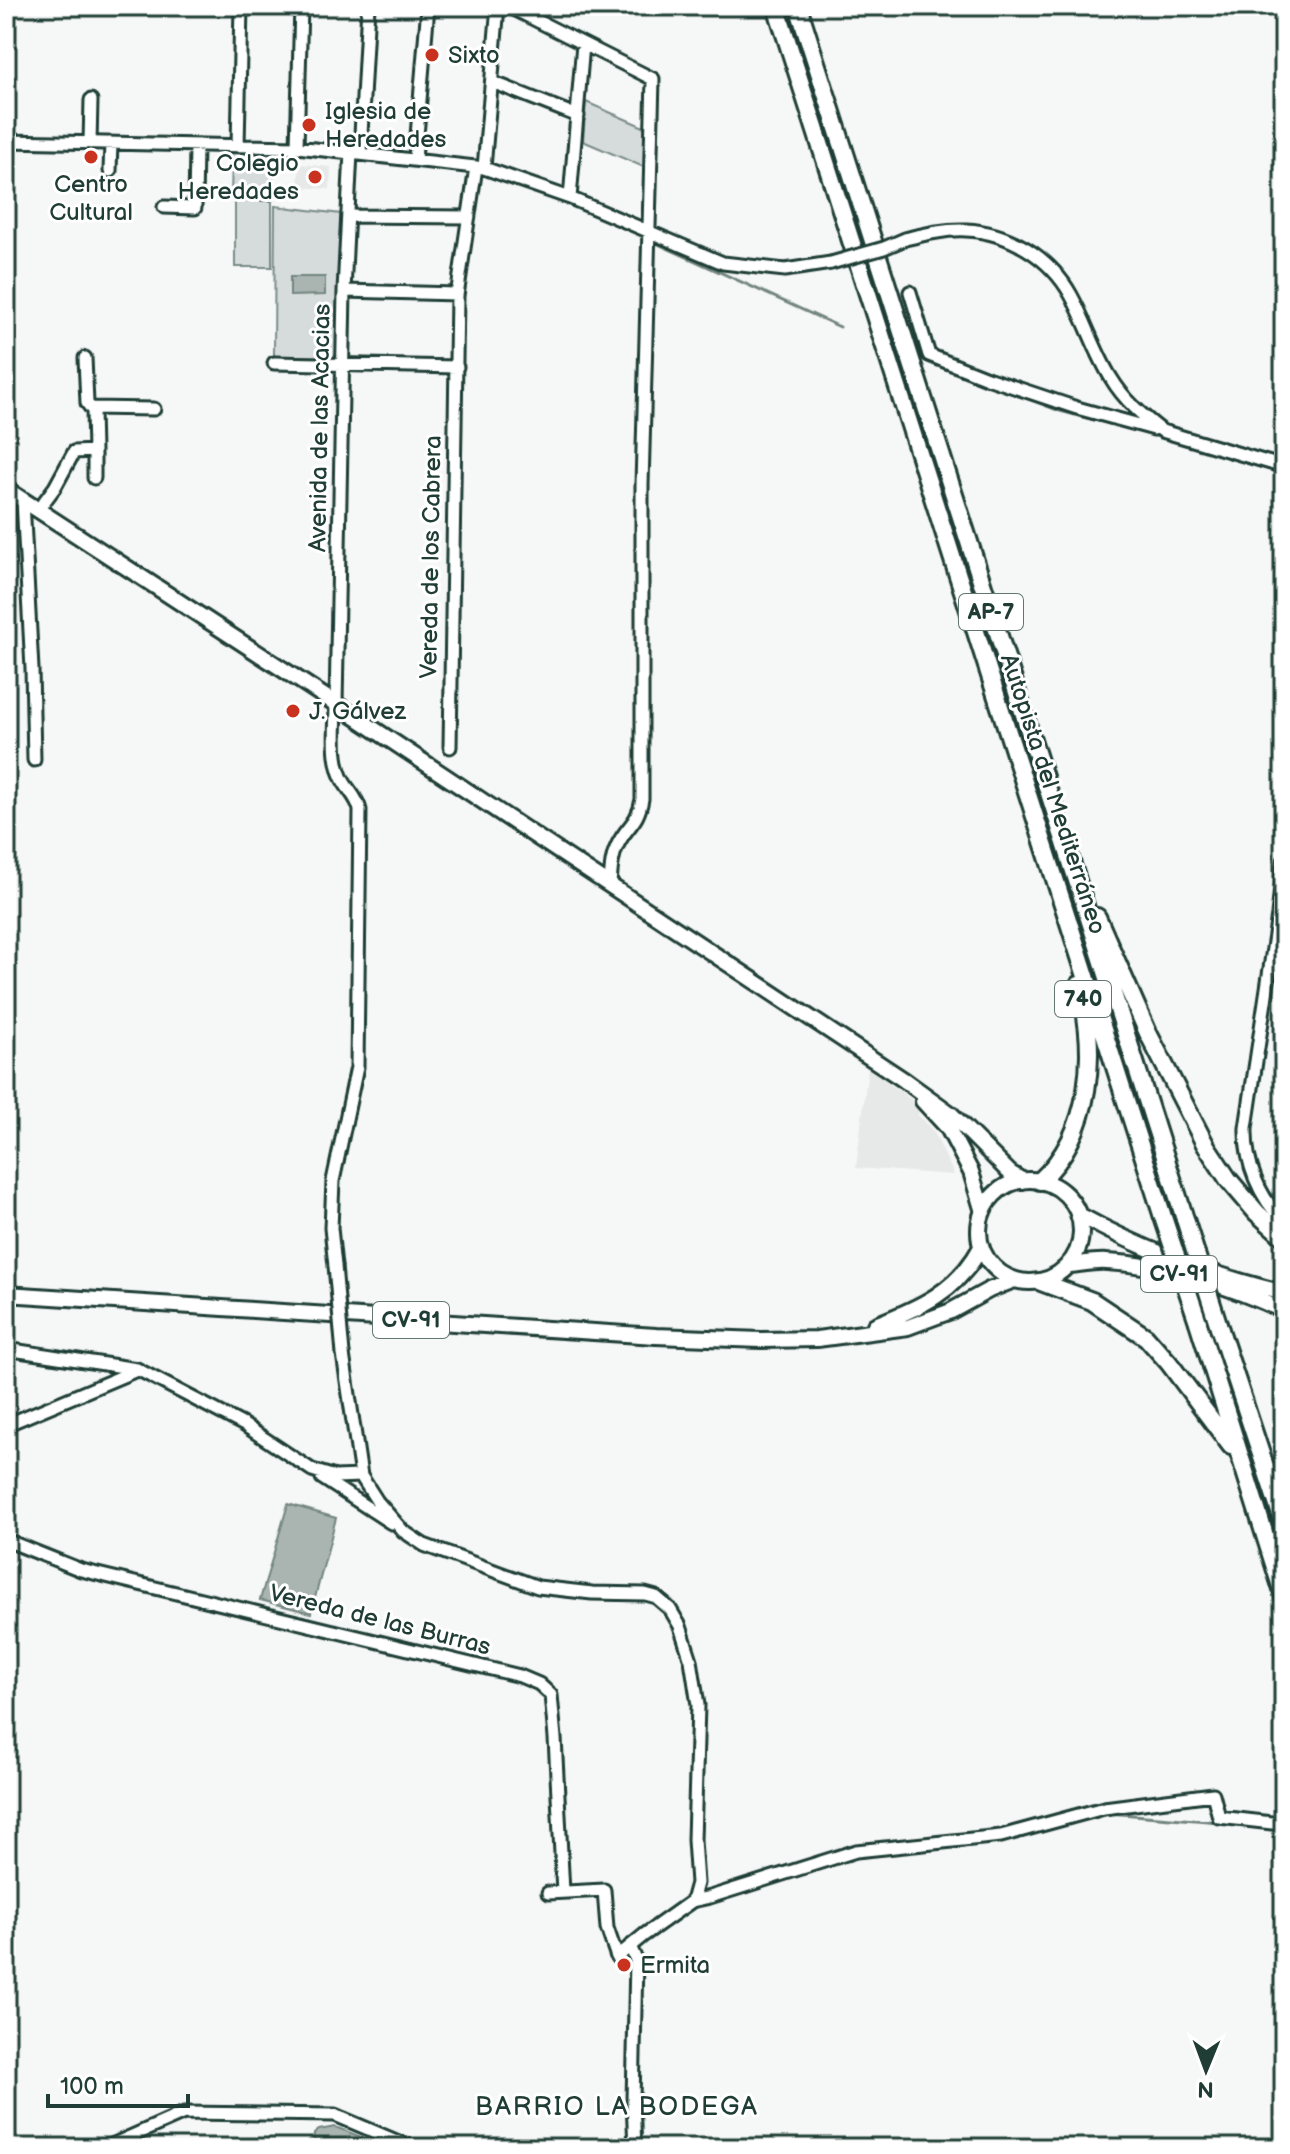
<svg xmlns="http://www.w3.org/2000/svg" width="1290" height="2154" viewBox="0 0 1290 2154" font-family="'Balsamiq Sans',sans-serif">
<rect width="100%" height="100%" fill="#f6f7f7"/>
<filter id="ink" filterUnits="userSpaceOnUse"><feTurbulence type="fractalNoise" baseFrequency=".0125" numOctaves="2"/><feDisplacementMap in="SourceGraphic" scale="16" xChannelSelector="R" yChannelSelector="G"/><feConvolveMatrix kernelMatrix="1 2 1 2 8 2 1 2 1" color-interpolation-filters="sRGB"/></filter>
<g filter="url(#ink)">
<path fill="#e6e9e8" d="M300,164L331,167L330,189L298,187Z
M868,1068L920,1106L918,1115L934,1132L954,1175L856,1168Z"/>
<path fill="#d6dcdb" stroke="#7a8c88" stroke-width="2" d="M586,102L646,128V168L583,141Z
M232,152L273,153V199H231Z
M235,201H272V267H235Z
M275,206L341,214L337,352L334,357L274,356Z"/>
<path fill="#aab5b1" stroke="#72857f" stroke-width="2" d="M290,277H325V295L290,296Z
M288,1504L336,1518L311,1613L260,1600Z
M335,2127L390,2148H313L314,2134L319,2130Z"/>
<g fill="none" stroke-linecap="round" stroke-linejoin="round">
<path stroke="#72857f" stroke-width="3" d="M658,244L840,327
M1003,389L1060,411L1184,443
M1108,1813L1220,1822
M1272,1826L1284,1827
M750,1890L865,1855"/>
<defs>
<path id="minor" d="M508,6L653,79L642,485V799C638,824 626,826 617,846C611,858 611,872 610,885
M492,82L578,116
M6,141L297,147L484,168L570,198L723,263L785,270L831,263
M90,143L91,100
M238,146L241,6
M297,147L301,6
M360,153L368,6
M415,159L428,6
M484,168L498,6
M110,171L111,143
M570,198L583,44
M164,207L195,208L196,145
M348,216L469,217
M905,239C925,234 946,229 966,230C1009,232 1050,257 1071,295C1086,322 1095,352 1111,378C1124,400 1143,416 1162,431L1284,467
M344,291L457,294
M910,292L929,355L987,378L1077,408L1154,429
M274,363L457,367
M91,408L154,409
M94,451V478
M23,501L32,669L34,760
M38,510L55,487L74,452L94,451L93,411L87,403L85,358
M450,747L457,296L476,167
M1284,861L1278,915L1246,1128C1245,1163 1259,1197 1284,1222
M335,1266L331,1228L333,1181L357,1067L360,810C357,796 346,789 341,776C332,755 336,727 336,704L344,291L351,152
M6,1349L137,1369L244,1425L312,1470L335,1477L361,1476
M343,1354L361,1476L377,1501L403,1531L424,1545L538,1587L592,1593L645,1594L656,1597L670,1609L680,1626L691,1660L698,1705L694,1840L697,1883L692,1901
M6,1425L137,1370
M322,1478L391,1523
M6,1540L81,1570L520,1676L539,1684L551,1695L555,1738L563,1892
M548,1893L604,1890L607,1928L617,1957L644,1935L692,1901L710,1897L856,1851L1001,1836L1104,1808L1213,1794L1219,1817L1272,1823
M630,1946L636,1960L633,2101L635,2148
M105,2148L184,2113L335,2115L413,2148"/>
<path id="major" d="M6,489L336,704L904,1080L951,1114L1010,1173L1023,1181
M923,1101L948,1128L971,1172L983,1212
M979 1231a51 51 0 1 1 102 0a51 51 0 1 1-102 0Z
M1079,1215C1143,1250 1214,1276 1284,1293
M1070,1265C1082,1264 1094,1261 1107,1262C1165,1265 1231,1286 1284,1311
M6,1294L656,1336L761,1340L817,1339L908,1327L951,1311L989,1290L1014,1280
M875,1325C919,1308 958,1291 981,1247"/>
<path id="highway" d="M776,6L1162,1214
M798,6L1185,1219
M1097,917L1148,1033L1205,1144L1228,1179L1257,1213L1284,1237
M1040,1181C1092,1133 1098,1051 1079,985
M1041,1282L1092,1301L1146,1337L1169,1363L1231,1446
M1198,1322L1284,1596
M1220,1330L1284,1524"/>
</defs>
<use href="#minor" stroke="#1f3d34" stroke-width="17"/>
<use href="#major" stroke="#1f3d34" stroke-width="20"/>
<use href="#highway" stroke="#1f3d34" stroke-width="22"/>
<use href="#minor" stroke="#fff" stroke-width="11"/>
<use href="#major" stroke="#fff" stroke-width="14"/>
<use href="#highway" stroke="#fff" stroke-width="16"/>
<defs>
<path id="minor-bridge" d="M831,263L884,248L905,239
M335,1266L343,1354"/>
<path id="highway-bridge" d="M1162,1214L1198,1322
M1185,1219L1220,1330"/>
</defs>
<use href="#minor-bridge" stroke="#1f3d34" stroke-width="17" stroke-linecap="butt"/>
<use href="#highway-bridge" stroke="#1f3d34" stroke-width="22" stroke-linecap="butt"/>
<use href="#minor-bridge" stroke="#fff" stroke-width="11"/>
<use href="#highway-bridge" stroke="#fff" stroke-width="16"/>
</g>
</g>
<g fill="#c8321e" stroke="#fff" stroke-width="3">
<circle cx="432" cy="55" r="8"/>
<circle cx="309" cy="125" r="8"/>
<circle cx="91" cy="157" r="8"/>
<circle cx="315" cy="177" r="8"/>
<circle cx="293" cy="711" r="8"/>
<circle cx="624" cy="1965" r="8"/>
</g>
<g text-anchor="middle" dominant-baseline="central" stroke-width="6" stroke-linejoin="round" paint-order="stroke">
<g fill="#fff" stroke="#627771" stroke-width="2">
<rect x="959" y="594" width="64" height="36" rx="6"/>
<rect x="1055" y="981" width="56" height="36" rx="6"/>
<rect x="1141" y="1256" width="76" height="36" rx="6"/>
<rect x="373" y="1302" width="76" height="36" rx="6"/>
</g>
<g font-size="22" font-weight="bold" fill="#1f3d34">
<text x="991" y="612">AP-7</text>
<text x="1083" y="999">740</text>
<text x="1179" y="1274">CV-91</text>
<text x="411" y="1320">CV-91</text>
</g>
<g font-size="24" fill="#1f3d34" stroke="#fff" text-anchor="start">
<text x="448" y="55">Sixto</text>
<text x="325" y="111">Iglesia de<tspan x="325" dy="28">Heredades</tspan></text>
<text x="299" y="163" text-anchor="end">Colegio<tspan x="299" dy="28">Heredades</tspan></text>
<text x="91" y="184" text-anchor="middle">Centro<tspan x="91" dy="28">Cultural</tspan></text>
<text x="309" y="711">J. Gálvez</text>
<text x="640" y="1965">Ermita</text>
</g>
<g font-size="24" fill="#1f3d34" stroke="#fff">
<text transform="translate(320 428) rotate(-89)">Avenida de las Acacias</text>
<text transform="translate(431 557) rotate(-89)">Vereda de los Cabrera</text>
<text transform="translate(1053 794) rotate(72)">Autopista del Mediterráneo</text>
<text transform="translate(380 1620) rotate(14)">Vereda de las Burras</text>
</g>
<g font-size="26" letter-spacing="2" fill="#1f3d34" stroke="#fff">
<text x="617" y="2107">BARRIO LA BODEGA</text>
</g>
</g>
<rect width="1290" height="2154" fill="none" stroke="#fff" stroke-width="32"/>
<rect x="16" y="16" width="1258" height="2122" fill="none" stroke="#1f3d34" stroke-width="3" filter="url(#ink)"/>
<g transform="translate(1206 2070) rotate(181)" stroke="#ffffff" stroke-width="6" paint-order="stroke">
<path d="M0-6L14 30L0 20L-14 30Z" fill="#1f3d34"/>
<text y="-12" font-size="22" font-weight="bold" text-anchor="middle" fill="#1f3d34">N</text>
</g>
<path d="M48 2094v12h140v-12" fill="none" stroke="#1f3d34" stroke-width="4"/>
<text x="60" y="2094" font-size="24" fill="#1f3d34" stroke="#ffffff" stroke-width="6" paint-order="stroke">100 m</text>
</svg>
